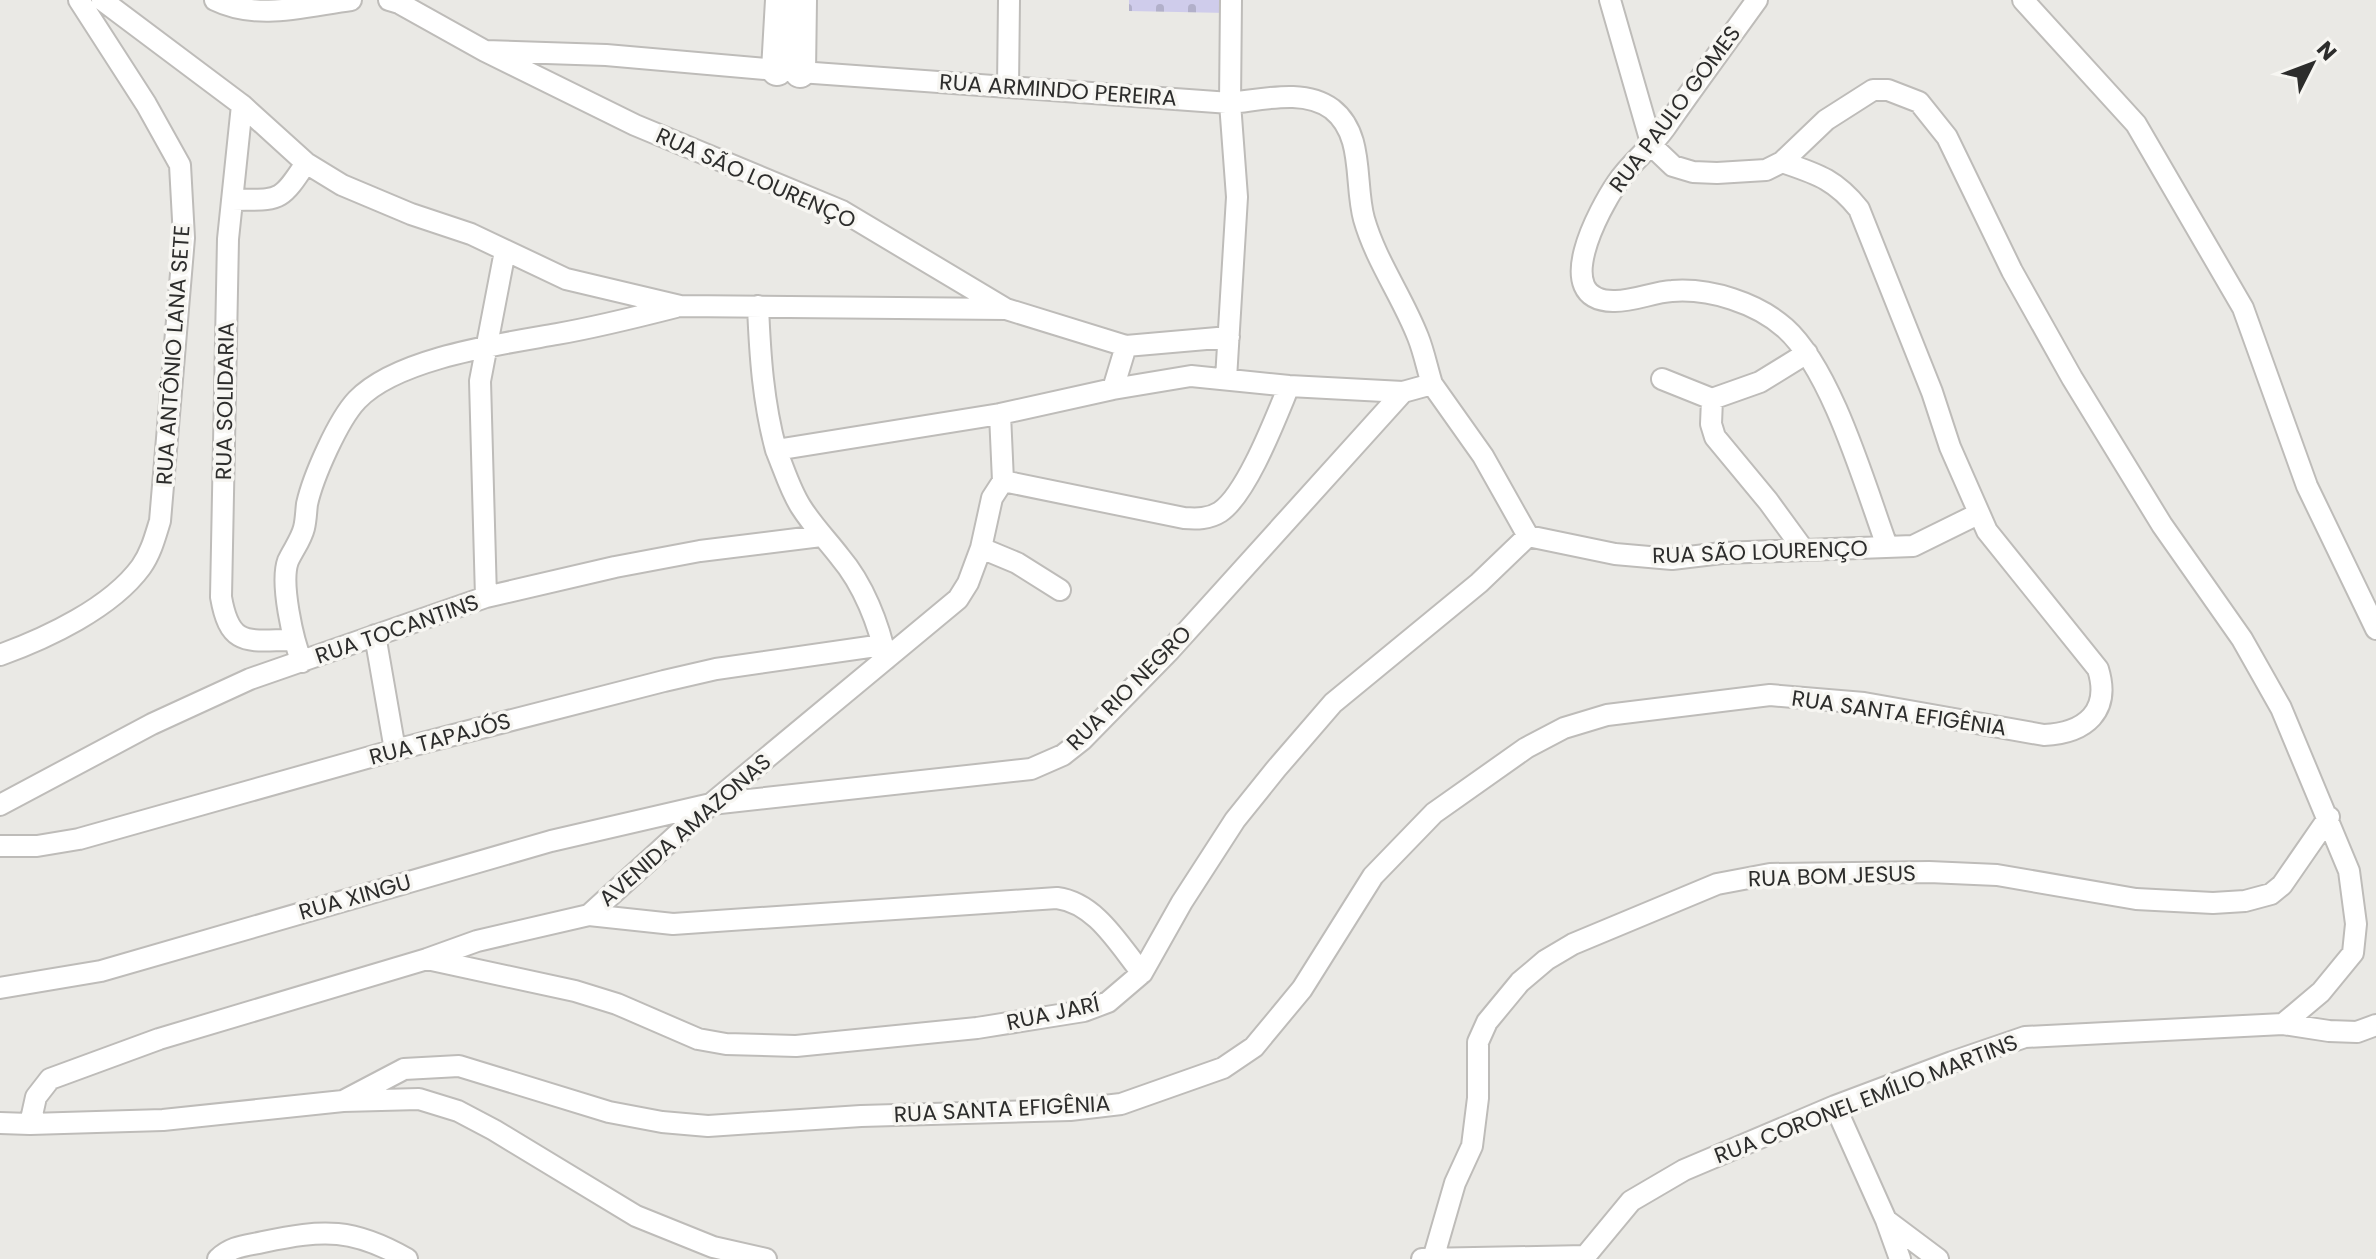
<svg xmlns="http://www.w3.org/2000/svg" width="2376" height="1259" viewBox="0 0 2376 1259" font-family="Poppins,sans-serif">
<defs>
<pattern id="cemetery-stones" width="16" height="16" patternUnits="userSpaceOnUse" patternTransform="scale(2)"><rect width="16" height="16" fill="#cfcceb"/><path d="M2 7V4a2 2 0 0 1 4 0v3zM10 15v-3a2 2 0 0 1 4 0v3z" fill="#b2b0ca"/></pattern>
</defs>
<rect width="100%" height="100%" fill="#eae9e5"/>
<path fill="url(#cemetery-stones)" d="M1129,0H1227V13L1129,11Z"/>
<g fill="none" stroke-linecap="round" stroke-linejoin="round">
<defs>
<path id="street" d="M102,0L242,105L306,163L342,185L411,214L471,234L566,279L680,306L1006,309
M215,0C258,21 306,6 351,0
M389,0L399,3L485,51L635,125L842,211L1006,309L1126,346L1229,337
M1610,0L1652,146L1673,166L1693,172L1717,173L1766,170L1782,162L1826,120L1873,90H1888L1919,102L1947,137L2012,271L2072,378L2162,525L2242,639L2281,708L2349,871L2356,924L2353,953L2321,992L2283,1024
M1757,0C1726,43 1695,85 1665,128C1651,148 1630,163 1617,183C1600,208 1549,300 1613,301C1632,302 1653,292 1672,291C1710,288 1757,303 1785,328C1832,370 1865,486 1887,546
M2023,0L2136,124L2243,308L2307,486L2376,629
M485,51L606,55L800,72L1230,103C1262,100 1304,88 1332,109C1365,135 1354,183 1364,219C1376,261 1402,296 1418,337C1424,352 1427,368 1432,384
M1008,87L1009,0
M242,105L228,239L221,597C230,649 249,640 293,640
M232,200C280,199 279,204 306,163
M758,306C760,355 763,402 776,450
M1226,379L1237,197L1230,103L1231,0
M1662,379L1712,399L1711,424L1715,437L1768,501L1803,549
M1113,389L1126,346
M1712,399L1760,382L1807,353
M1003,481L1184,518C1197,519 1209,519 1220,512C1247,494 1276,417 1289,386
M981,548L1017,563L1060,590
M486,597L480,381L505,251
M375,635L395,750
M0,655C47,638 111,608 141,567C151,553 155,537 160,521L184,238L180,165L146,104L79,0
M886,659C879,624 863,584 840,557C827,540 813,526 801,507C790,490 784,469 776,450L1000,414L1113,389L1191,376L1289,386L1403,392L1432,384L1483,456L1528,536L1615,554L1672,559L1722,553L1913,546L1978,514
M302,662C293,641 280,583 288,561C293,550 301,540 304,528C306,520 306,512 307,504C313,477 338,420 357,400C397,358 501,344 557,334C597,327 637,317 676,307
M0,805L152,724L250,679L486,597L615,567L700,551L821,536
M0,846H37L79,839L395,750L664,681L716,669L883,645
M589,915L673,924L1057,898C1096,903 1119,945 1142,973
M427,959L575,991L617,1004L698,1039L726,1044L796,1046L977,1028L1084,1011L1108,1002L1142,973L1182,902L1235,820L1276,769L1333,703L1479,583L1528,536
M0,988L101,971L551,841L711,804L1031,769L1063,755L1082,740L1170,650L1403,392
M343,1101L404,1069L459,1066L609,1112L662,1122L708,1126L861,1116L1070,1110L1121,1104L1223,1068L1254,1047L1302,989L1373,876L1434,813L1526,748L1564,728L1607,715L1770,695L1864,703L2044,735C2086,733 2111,711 2098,669L1987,531L1950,447L1932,392L1859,209C1835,179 1817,174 1782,162
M1835,1106L1886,1220L1900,1259
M0,1123L30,1124L163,1120L343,1101L419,1099L458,1111L494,1130L636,1216L713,1247L766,1259
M30,1124L36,1097L50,1079L159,1039L427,959L477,941L589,915L711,804L958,599L968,583L981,548L992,498L1003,481L1000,414
M1886,1220L1938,1259
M218,1259C232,1246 245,1246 263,1242C324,1229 353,1228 407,1259
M1422,1259L1586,1256
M1433,1259L1455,1183L1472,1146L1478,1098V1042L1487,1022L1520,982L1546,960L1573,944L1717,884L1770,874L1929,872L1997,875L2136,899L2213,903L2245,901L2271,894L2282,885L2329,817
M1583,1259L1631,1201L1684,1170L1835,1106L1952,1062L2025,1037L2283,1024L2329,1031L2357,1032L2376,1025"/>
<path id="secondary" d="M777,70L781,0
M800,72L801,0"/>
</defs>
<use href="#street" stroke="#bebcb9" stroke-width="24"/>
<use href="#secondary" stroke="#bebcb9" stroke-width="34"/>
<use href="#street" stroke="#fff" stroke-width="20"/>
<use href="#secondary" stroke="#fff" stroke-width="30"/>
</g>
<g text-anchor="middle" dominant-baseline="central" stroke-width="7" stroke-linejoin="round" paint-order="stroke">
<g font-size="22" fill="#2d2d2c" stroke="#f7f6f2">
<text transform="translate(1058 90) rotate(4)">RUA ARMINDO PEREIRA</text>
<text transform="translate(1675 109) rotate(-53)">RUA PAULO GOMES</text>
<text transform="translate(756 178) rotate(24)">RUA SÃO LOURENÇO</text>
<text transform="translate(173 355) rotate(-86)">RUA ANTÔNIO LANA SETE</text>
<text transform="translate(225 401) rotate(-89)">RUA SOLIDARIA</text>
<text transform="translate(1760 552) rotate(-2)">RUA SÃO LOURENÇO</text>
<text transform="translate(397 629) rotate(-19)">RUA TOCANTINS</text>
<text transform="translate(1129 688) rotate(-45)">RUA RIO NEGRO</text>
<text transform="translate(1899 713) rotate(8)">RUA SANTA EFIGÊNIA</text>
<text transform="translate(440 739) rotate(-15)">RUA TAPAJÓS</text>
<text transform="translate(685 830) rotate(-41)">AVENIDA AMAZONAS</text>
<text transform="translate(1832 876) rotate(-2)">RUA BOM JESUS</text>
<text transform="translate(355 897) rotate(-16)">RUA XINGU</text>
<text transform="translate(1053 1013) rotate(-12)">RUA JARÍ</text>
<text transform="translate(1866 1099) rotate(-21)">RUA CORONEL EMÍLIO MARTINS</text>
<text transform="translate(1002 1109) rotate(-3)">RUA SANTA EFIGÊNIA</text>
</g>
</g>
<g transform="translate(2312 64) rotate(48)" stroke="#f7f6f2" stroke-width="6" paint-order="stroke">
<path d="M0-6L14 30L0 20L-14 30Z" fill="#2d2d2c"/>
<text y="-12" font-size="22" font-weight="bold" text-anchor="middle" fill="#2d2d2c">N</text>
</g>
</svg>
